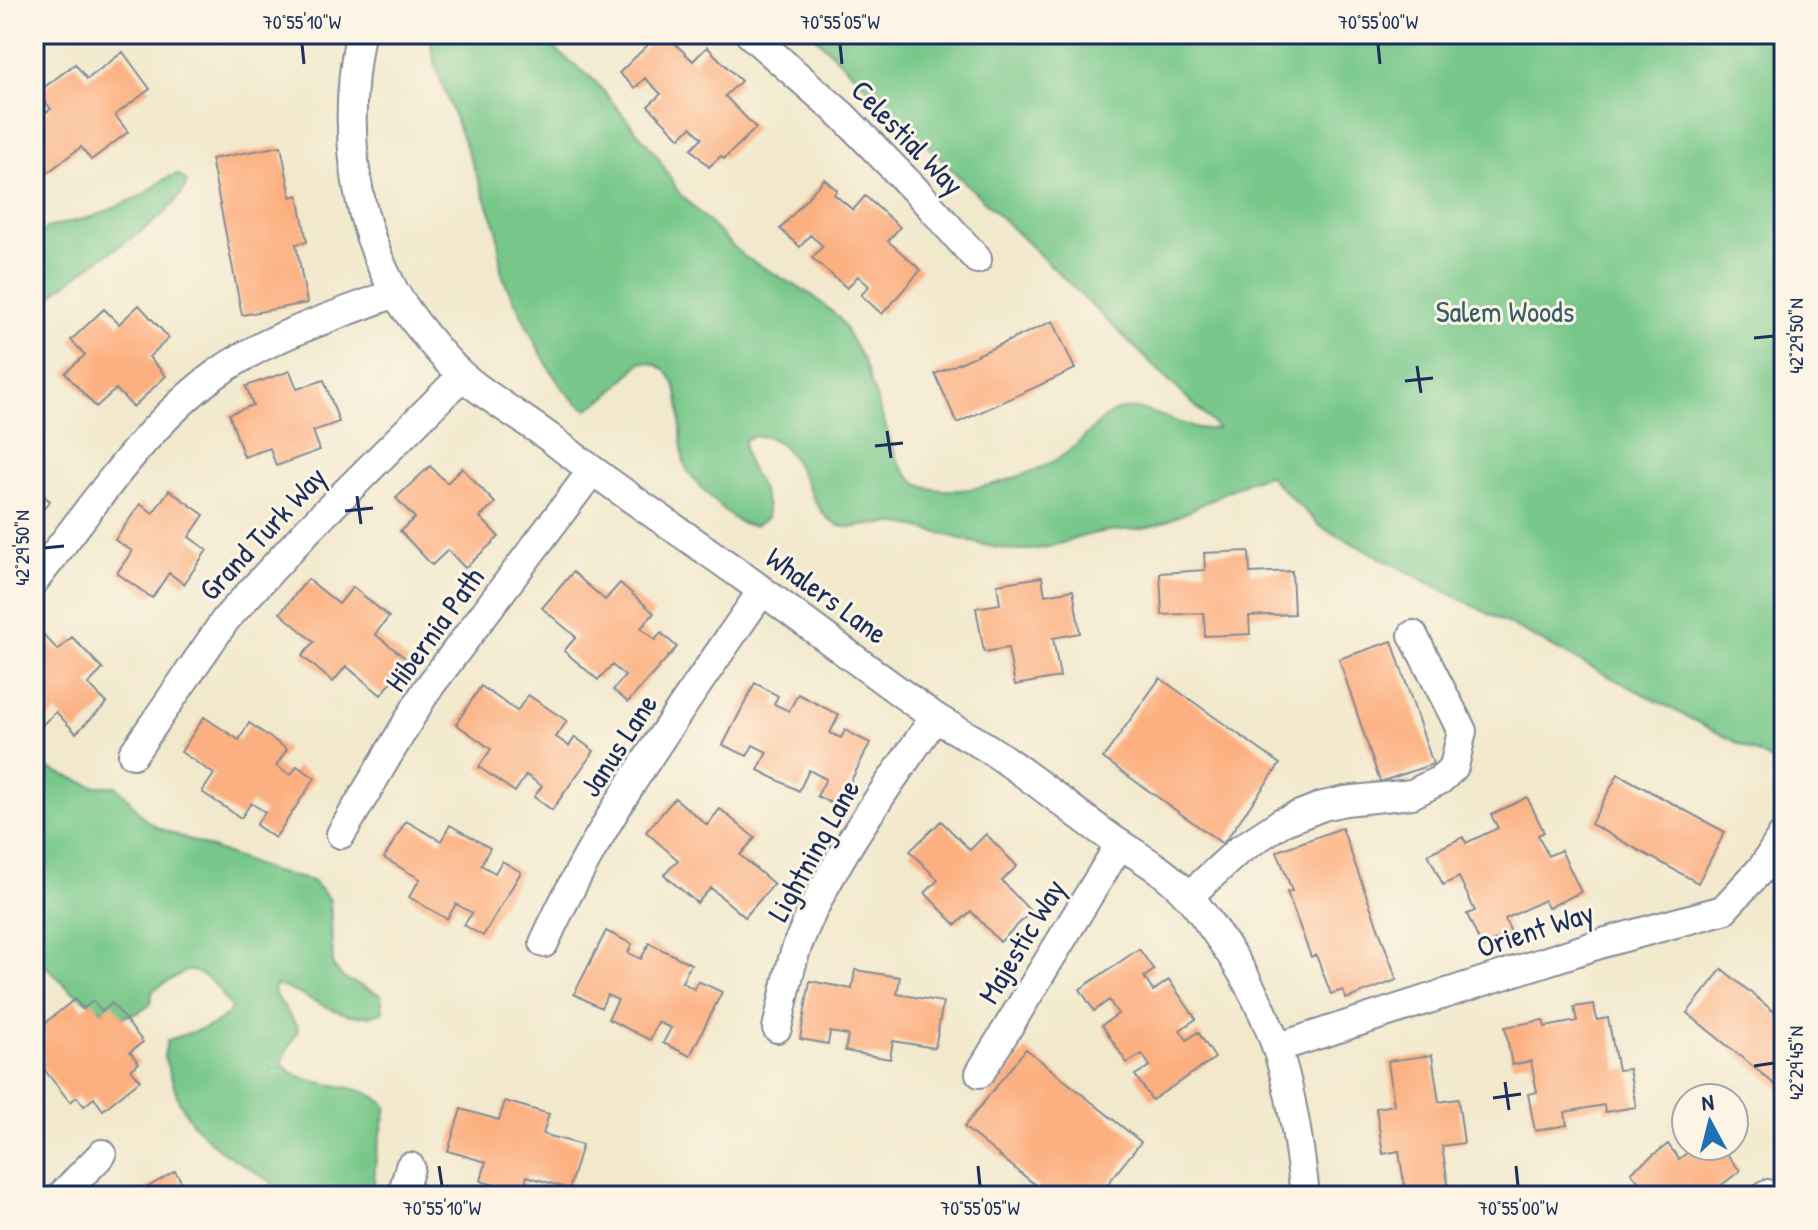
<svg xmlns="http://www.w3.org/2000/svg" width="1818" height="1230" viewBox="0 0 1818 1230" font-family="'Patrick Hand',sans-serif">
<rect width="100%" height="100%" fill="#fcf5e5"/>
<filter id="ink" filterUnits="userSpaceOnUse"><feTurbulence type="fractalNoise" baseFrequency=".0125" numOctaves="2"/><feDisplacementMap in="SourceGraphic" scale="16" xChannelSelector="R" yChannelSelector="G"/><feConvolveMatrix kernelMatrix="1 2 1 2 8 2 1 2 1" color-interpolation-filters="sRGB"/></filter>
<filter id="wash" filterUnits="userSpaceOnUse"><feTurbulence type="fractalNoise" baseFrequency=".006" numOctaves="4" result="noise"/><feDisplacementMap in="SourceGraphic" scale="32" xChannelSelector="R" yChannelSelector="G"/><feGaussianBlur stdDeviation="1.8" result="paint"/><feColorMatrix in="noise" values="0 0 0 0 0 0 0 0 0 0 0 0 0 0 0 0 0 1.4 0 .05"/><feComposite in="paint" operator="in"/></filter>
<g filter="url(#wash)">
<rect width="100%" height="100%" fill="#f2e9cd"/>
<path fill="#76c789" stroke="#487b74" stroke-width="2" d="M429,34H536L594,80L658,157L679,193L743,256L812,295L839,318L863,360L898,462C905,472 913,484 925,487C962,499 1034,475 1065,454C1084,442 1100,414 1123,409C1153,404 1187,435 1218,428L812,34H1784V767L1321,527L1268,475C1229,485 1195,513 1156,525C1139,531 1120,529 1102,532C1080,535 1059,546 1037,549C991,555 944,530 899,524C881,521 862,528 845,527C802,522 804,418 745,439C741,471 769,483 767,518L754,526C752,526 743,524 741,523C729,517 689,478 685,465C675,432 693,363 641,362L609,395L588,409C553,395 527,320 507,287L501,270L497,229L436,68Z
M178,174L187,182C175,216 122,243 94,263C73,278 53,294 34,310V247L46,228L95,216L143,195L165,179Z
M34,763L93,786H116C135,802 134,815 159,828L274,872L312,881L330,900L333,966L343,978L381,995L383,1011C350,1030 308,993 276,985L274,992L298,1028C294,1042 285,1050 282,1064C308,1093 362,1077 387,1107L376,1155L373,1196H293L217,1148L192,1123L179,1101L164,1056L167,1041C186,1032 225,1027 231,1008C220,990 210,974 188,970L153,990L150,1005L139,1012L121,1018L100,1009L70,990L34,954Z"/>
<g id="blocks">
<path fill="#fcb081" d="M659,34H665L693,61L707,47L741,81L725,96L756,128L724,159L721,156L709,167L691,149L702,138L691,127L680,138L648,106L661,94L645,78L635,88L619,73Z
M123,52L150,89L115,115L128,132L91,160L81,147L47,173L34,155V121L51,109L38,92L75,64L87,79Z
M281,146L291,197L298,195L307,242L296,244L307,303L242,315L211,159Z
M824,179L837,190L834,194L853,210L865,196L900,227L888,241L921,270L882,314L861,295L869,286L858,276L847,288L812,258L823,246L810,235L800,247L780,229Z
M139,305L169,338L149,357L166,376L133,407L116,389L96,407L65,373L85,355L71,340L104,309L119,324Z
M1053,321L1075,369L957,423L935,374Z
M290,371L297,389L324,380L339,422L313,431L320,450L276,466L270,448L244,457L229,414L253,405L246,386Z
M430,466L447,483L462,468L495,503L480,517L499,537L465,568L448,550L432,565L400,531L415,518L396,498Z
M34,488L50,501L34,521Z
M169,490L204,515L189,537L207,550L184,584L169,573L152,598L117,573L132,551L115,540L140,504L153,513Z
M1249,551L1250,573L1292,571L1294,614L1249,616L1250,634L1205,636L1204,613L1162,615L1160,573L1205,570L1204,553Z
M573,572L605,600L620,583L654,613L641,628L655,640L661,633L677,647L628,702L613,690L625,676L612,665L598,680L564,651L576,637L542,608Z
M1042,577L1045,595L1073,590L1080,633L1053,638L1060,677L1015,685L1008,648L984,652L976,608L1000,604L997,584Z
M308,579L339,604L353,587L389,617L375,634L409,661L381,695L346,666L333,682L302,656L314,642L280,613Z
M39,630L58,650L72,637L103,669L88,684L107,703L76,733L56,712L40,727L34,720V635Z
M1392,641L1433,764L1380,782L1339,659Z
M1160,678L1280,764L1223,844L1103,758Z
M755,683L778,696L774,704L789,711L798,694L839,715L830,733L841,738L845,730L870,743L838,807L817,796L826,779L809,770L799,791L758,770L767,752L753,745L747,756L723,745Z
M481,686L517,711L528,695L567,721L556,737L569,746L575,737L594,751L552,810L534,797L542,786L526,775L515,792L479,767L491,749L456,724Z
M204,717L239,740L249,723L287,749L276,766L291,775L297,766L315,778L275,838L256,825L265,812L251,803L241,818L202,792L214,774L181,752Z
M1618,774L1725,832L1698,883L1591,824Z
M1527,797L1544,832L1538,835L1548,856L1561,850L1581,892L1548,908L1544,900L1505,919L1511,933L1482,947L1467,914L1475,911L1459,877L1443,885L1428,854L1463,837L1466,843L1498,828L1491,815Z
M675,798L707,825L720,809L755,838L740,855L774,884L745,917L711,888L697,903L664,875L678,860L646,832Z
M406,821L441,841L450,825L490,848L481,865L495,873L502,861L521,872L483,936L464,925L472,913L456,904L447,919L409,897L420,879L384,858Z
M941,821L970,850L986,834L1017,866L1002,881L1031,912L1000,942L971,911L956,925L925,893L938,880L910,851Z
M1342,828L1397,980L1346,999L1343,990L1331,994L1316,955L1311,957L1287,892L1292,891L1277,851Z
M606,931L632,944L628,953L641,959L649,943L691,964L682,982L694,989L698,981L722,992L690,1056L663,1043L671,1028L658,1022L650,1040L608,1019L618,1000L607,995L601,1008L574,994Z
M1139,949L1154,970L1144,977L1153,991L1169,980L1196,1019L1180,1030L1187,1040L1198,1032L1215,1058L1152,1100L1135,1075L1150,1066L1142,1054L1127,1063L1102,1025L1118,1014L1109,1000L1094,1011L1080,989Z
M1722,969L1784,1020L1783,1091L1687,1013Z
M855,970L900,977L897,994L943,1002L935,1048L893,1041L890,1059L845,1051L848,1035L830,1032L828,1044L800,1039L810,981L852,989Z
M75,999L83,1009L93,1001L102,1012L112,1003L143,1042L130,1052L139,1063L131,1069L140,1080L103,1110L94,1098L84,1106L77,1097L70,1102L39,1063L44,1060L35,1049L45,1041L36,1030Z
M1594,1004L1597,1020L1608,1018L1618,1070L1629,1069L1636,1107L1605,1112L1604,1105L1565,1112L1567,1125L1535,1131L1528,1094L1537,1092L1531,1061L1512,1065L1505,1027L1543,1020L1545,1027L1577,1021L1574,1007Z
M1026,1049L1141,1142L1098,1196H1049L964,1127Z
M1432,1055L1439,1102L1458,1099L1464,1143L1442,1146L1449,1190L1406,1196L1399,1151L1383,1154L1376,1108L1394,1105L1388,1061Z
M505,1101L549,1114L543,1134L582,1145L569,1189L527,1176L522,1193L481,1181L486,1162L448,1151L461,1109L499,1120Z
M1668,1144L1679,1159L1696,1146H1721L1740,1171L1707,1196H1627L1641,1185L1631,1172Z
M175,1171L187,1191L201,1183L208,1195L221,1188L226,1196H133Z"/>
</g>
</g>
<g filter="url(#ink)">
<use href="#blocks" fill-opacity="0" stroke="#868c96" stroke-width="2"/>
<g fill="none" stroke-linecap="round" stroke-linejoin="round">
<defs>
<path id="minor" d="M360,34C343,122 351,211 394,291C408,315 444,360 465,378C491,400 522,417 550,438C613,488 680,531 745,578C808,624 870,671 933,716C953,729 975,739 995,753C1037,781 1076,814 1118,843C1143,859 1168,873 1188,896C1199,907 1208,922 1217,934C1279,1019 1294,1094 1305,1196
M750,34L843,116L922,197L977,259
M34,581C89,512 144,426 216,374C269,336 335,316 395,293
M133,754L226,619L307,531L462,376
M341,834L426,691L592,471
M1189,896L1238,851L1282,822L1323,806L1345,801L1412,794L1440,780L1454,767L1462,731L1413,635
M544,943C600,818 685,703 762,591
M777,1028C784,1001 788,970 798,944C830,862 886,789 935,717
M1279,1047L1606,942L1723,910L1763,867L1782,836
M980,1073L1120,844
M61,1196L102,1154
M402,1196L410,1167
M1767,1196V1194"/>
</defs>
<use href="#minor" stroke="#868c96" stroke-width="32"/>
<use href="#minor" stroke="#fff" stroke-width="28"/>
</g>
</g>
<path fill="none" stroke="#1b2f5e" stroke-width="3" d="M302,44L304,64M840,44L842,64M1378,44L1380,64M1754,338L1774,336M1417,366L1421,393M1405,381L1433,378M887,431L891,458M875,446L903,443M357,496L361,524M345,511L373,508M44,548L64,546M1754,1066L1774,1063M1505,1082L1509,1110M1493,1098L1521,1094M439,1166L442,1186M978,1166L980,1186M1516,1166L1518,1186"/>
<g text-anchor="middle" dominant-baseline="central" stroke-width="6" stroke-linejoin="round" paint-order="stroke">
<g font-size="30" fill="#1b2f5e" stroke="#fcf5e5">
<text transform="translate(908 137) rotate(46)">Celestial Way</text>
<text transform="translate(262 533) rotate(-47)">Grand Turk Way</text>
<text transform="translate(827 595) rotate(36)">Whalers Lane</text>
<text transform="translate(434 629) rotate(-54)">Hibernia Path</text>
<text transform="translate(618 745) rotate(-57)">Janus Lane</text>
<text transform="translate(813 850) rotate(-61)">Lightning Lane</text>
<text transform="translate(1535 929) rotate(-18)">Orient Way</text>
<text transform="translate(1021 941) rotate(-59)">Majestic Way</text>
</g>
<g font-size="30" fill="#365d6b" stroke="#fcf5e5">
<text x="1505" y="311">Salem Woods</text>
</g>
</g>
<rect width="1818" height="1230" fill="none" stroke="#fcf5e5" stroke-width="88"/>
<g transform="translate(1710 1122) rotate(353)"><circle r="38" fill="#fcf5e5" stroke="#a2a6af" stroke-width="2"/>
<path d="M0-6L14 30L0 20L-14 30Z" fill="#1f6fb2"/>
<text y="-12" font-size="22" font-weight="bold" text-anchor="middle" fill="#1b2f5e">N</text>
</g>
<rect x="44" y="44" width="1730" height="1142" fill="none" stroke="#1b2f5e" stroke-width="3"/>
<g font-size="20" text-anchor="middle" fill="#1b2f5e">
<text x="302" y="29">70°55'10"W</text>
<text x="840" y="29">70°55'05"W</text>
<text x="1378" y="29">70°55'00"W</text>
<text transform="translate(1796 336) rotate(-90)" y="7">42°29'50"N</text>
<text transform="translate(22 548) rotate(-90)" y="7">42°29'50"N</text>
<text transform="translate(1796 1063) rotate(-90)" y="7">42°29'45"N</text>
<text x="442" y="1215">70°55'10"W</text>
<text x="980" y="1215">70°55'05"W</text>
<text x="1518" y="1215">70°55'00"W</text>
</g>
</svg>
